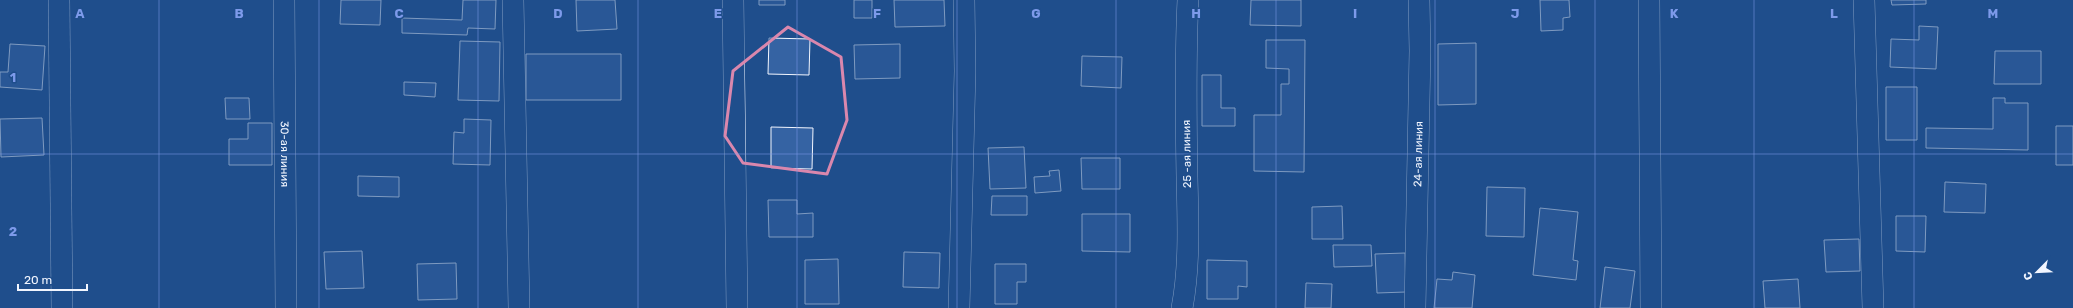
<svg xmlns="http://www.w3.org/2000/svg" width="2073" height="308" viewBox="0 0 2073 308" font-family="Rubik,sans-serif">
<rect width="100%" height="100%" fill="#1f4e8c"/>
<path fill="#3563a3" stroke="#f2f6ff" d="M341,0H381L380,25L340,24Z
M463,0H496L495,29L468,28L467,35L402,33V18L462,20Z
M576,0H615L617,29L577,31Z
M759,0H785V5H759Z
M854,0H872V18H854Z
M894,0H944L945,26L895,27Z
M1251,0H1301V26L1250,25Z
M1540,0H1569L1570,17L1563,18V30L1541,31Z
M1891,0H1926V4L1892,5Z
M1919,26L1938,27L1936,69L1890,67L1891,39L1919,40Z
M769,38L810,39L809,75L768,74Z
M1266,40H1305L1304,172L1254,171V115H1281V84H1289V69L1266,68Z
M460,41L500,42L499,101L458,100Z
M1476,43V104L1438,105V44Z
M10,44L45,46L42,90L0,87V72H8Z
M900,44V78L855,79L854,45Z
M1995,51H2041V84H1994Z
M526,54H621V100H526Z
M1082,56L1122,57L1121,88L1081,86Z
M1202,75H1221V108H1235V126H1202Z
M404,82L436,83L435,97L404,95Z
M1886,87H1917V140H1886Z
M225,98H249L250,119H226Z
M1993,98H2005V103H2028V150L1926,148V128L1993,129Z
M42,118L44,155L1,157L0,119Z
M464,119L491,120L490,165L453,164L454,132L464,133Z
M248,123H272V165H229V139H248Z
M2056,126H2073V165H2056Z
M771,127L813,128L812,169L771,168Z
M1024,147L1026,188L990,189L988,148Z
M1081,158H1120V189H1082Z
M1059,170L1061,191L1035,193L1034,177L1050,176L1049,171Z
M358,176L399,177V197L358,196Z
M1945,182L1986,184L1985,213L1944,212Z
M1487,187L1525,188L1524,237L1486,236Z
M992,196H1027V215H991Z
M768,200H797V214L813,213V237H769Z
M1342,206L1343,239H1312V207Z
M1540,208L1578,212L1573,260L1578,261L1576,280L1533,275Z
M1082,214H1130V252L1082,251Z
M1896,216H1926L1925,252L1896,251Z
M1859,239L1860,271L1826,272L1824,240Z
M1333,245H1371L1372,266L1334,267Z
M362,251L364,288L326,289L324,252Z
M904,252L940,253L939,288L903,287Z
M1405,253L1406,292L1377,293L1375,254Z
M838,259L839,304H805V260Z
M1207,260L1247,261V287L1238,286V299H1207Z
M456,263L457,299L418,300L417,264Z
M995,264H1026V282H1017V304H995Z
M1605,267L1635,271L1630,308H1600Z
M1453,272L1475,275L1472,308H1434L1437,279L1452,280Z
M1798,279L1800,308H1765L1763,281Z
M1306,283L1332,284L1331,308H1305Z"/>
<g fill="none" stroke-linecap="round" stroke-linejoin="round">
<defs>
<g id="street">
<path d="M59,0L62,308"/>
<path id="s1" d="M284,0L286,308"/>
<path d="M513,0L519,308"/>
<path d="M733,0L737,308"/>
<path d="M1649,0L1651,308"/>
<path d="M1864,0L1873,308"/>
<path d="M959,308L965,71L964,0"/>
<path d="M1182,308C1190,266 1188,220 1187,177C1186,118 1185,59 1188,0"/>
<path id="s2" d="M1415,308L1420,51L1419,0"/>
</g>
</defs>
<use href="#street" stroke="#f2f6ff" stroke-width="22"/>
<use href="#street" stroke="#1f4e8c" stroke-width="21"/>
</g>
<path d="M0 0H2073V308H0ZM788,27L841,57L847,120L827,174L743,163L725,136L733,71Z" fill="#1f4e8c" fill-opacity=".55" fill-rule="evenodd"/>
<path fill="none" stroke="#da87ad" stroke-width="3" stroke-linejoin="round" d="M788,27L841,57L847,120L827,174L743,163L725,136L733,71Z"/>
<path fill="none" stroke="#7d9aea" stroke-width="1" stroke-opacity="0.55" d="M159,0V308M319,0V308M478,0V308M638,0V308M797,0V308M957,0V308M1116,0V308M1276,0V308M1435,0V308M1595,0V308M1754,0V308M1914,0V308M0,154H2073"/>
<g text-anchor="middle" dominant-baseline="central" stroke-width="3" stroke-linejoin="round" paint-order="stroke">
<g font-size="11" fill="#f2f6ff" stroke="#1f4e8c">
<text stroke="none"><textPath href="#s1" startOffset="154">30-ая линия</textPath></text>
<text transform="translate(1187 154) rotate(-91)">25 -ая линия</text>
<text stroke="none"><textPath href="#s2" startOffset="154">24-ая линия</textPath></text>
</g>
</g>
<g font-size="13" text-anchor="middle" font-weight="bold" fill="#7d9aea" stroke="#1f4e8c" stroke-width="3" stroke-linejoin="round" paint-order="stroke">
<text x="80" y="18">A</text>
<text x="239" y="18">B</text>
<text x="399" y="18">C</text>
<text x="558" y="18">D</text>
<text x="718" y="18">E</text>
<text x="877" y="18">F</text>
<text x="1036" y="18">G</text>
<text x="1196" y="18">H</text>
<text x="1355" y="18">I</text>
<text x="1515" y="18">J</text>
<text x="1674" y="18">K</text>
<text x="1834" y="18">L</text>
<text x="1993" y="18">M</text>
<text x="13" y="82">1</text>
<text x="13" y="236">2</text>
</g>
<g transform="translate(2037 272) rotate(246)" stroke="#1f4e8c" stroke-width="3" paint-order="stroke">
<path d="M0-3L7 15L0 10L-7 15Z" fill="#f2f6ff"/>
<text y="-6" font-size="11" font-weight="bold" text-anchor="middle" fill="#f2f6ff">С</text>
</g>
<path d="M18 284v6h69v-6" fill="none" stroke="#f2f6ff" stroke-width="2"/>
<text x="24" y="284" font-size="12" fill="#f2f6ff" stroke="#1f4e8c" stroke-width="3" paint-order="stroke">20 m</text>
</svg>
